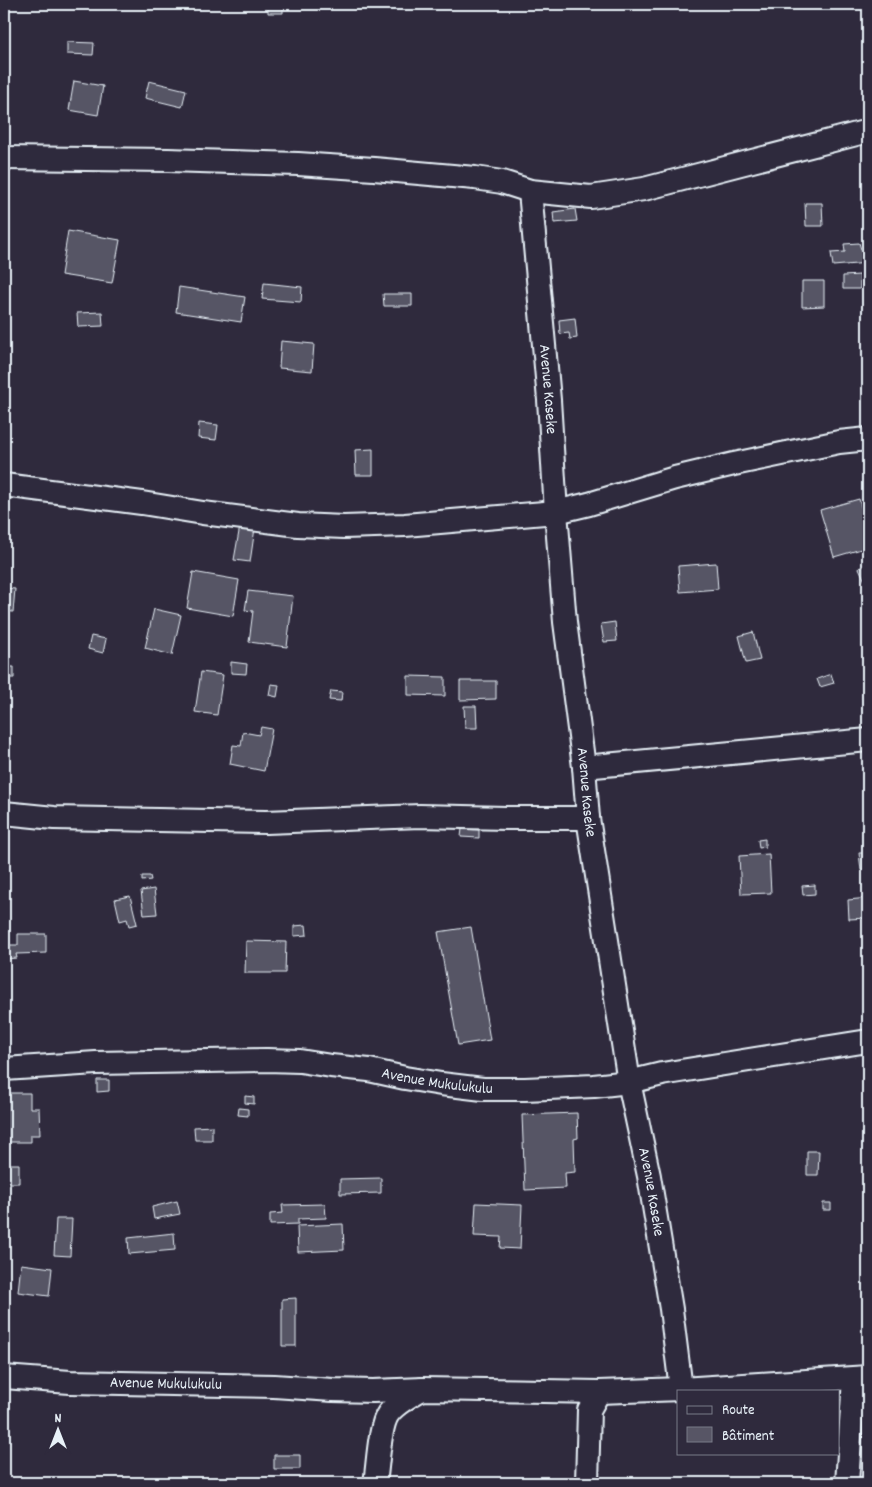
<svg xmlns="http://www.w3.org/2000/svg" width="872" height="1487" viewBox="0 0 872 1487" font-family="Dekko,sans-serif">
<rect width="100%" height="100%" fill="#2f2a3d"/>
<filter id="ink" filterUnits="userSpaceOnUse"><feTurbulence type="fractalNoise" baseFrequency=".02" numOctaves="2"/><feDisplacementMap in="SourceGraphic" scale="10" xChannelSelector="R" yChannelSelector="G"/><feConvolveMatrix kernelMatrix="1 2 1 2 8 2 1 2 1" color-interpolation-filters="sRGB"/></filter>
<g filter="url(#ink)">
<path fill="#575565" stroke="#e8f1f8" d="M268,4H283V13H268Z
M67,42L94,43L93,55L67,54Z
M74,81L103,86L98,115L69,110Z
M149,81L186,90L182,107L145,98Z
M805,203H822L823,226H806Z
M575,209L577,221L554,223L553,212Z
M68,231L120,240L112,283L61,275Z
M859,243L861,249L868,248V263L833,266L831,253L845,252L844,244Z
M860,275V289H843V276Z
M802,281H824V306L802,307Z
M264,283L302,287L301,302L262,299Z
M179,287L245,297L241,322L176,312Z
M383,294H412V306H384Z
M102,312L103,326L78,327L77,313Z
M575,318L577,338L570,339L569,333L560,334L559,320Z
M281,341L314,344L312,371L279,368Z
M199,423L218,425L216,440L198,438Z
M373,449V475H356L355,450Z
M859,499L866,524H868V547L834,557L820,510Z
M240,526L255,528L250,562L234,560Z
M716,563L718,589L680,592L678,566Z
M868,564V579L865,581L859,568Z
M193,572L239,580L233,616L187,608Z
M4,588L15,589L13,612L4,611Z
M248,591L293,596L287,647L249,642L253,611L245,610Z
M154,609L181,615L172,655L145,648Z
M615,622L617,641L604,642L601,624Z
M753,632L760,660L746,663L739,636Z
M91,636L106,639L103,653L88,649Z
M231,662L247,664L246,674L231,673Z
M6,667H14V678H6Z
M201,672L223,675L217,715L195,712Z
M831,674L834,683L820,687L817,679Z
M408,676L445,677V696L408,695Z
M460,681H496V699L460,700Z
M271,684L279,685L277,697L269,695Z
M331,691L342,692L341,701L329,700Z
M464,706H476L477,728H465Z
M261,727L272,729L264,771L230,764L233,745L241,746L243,732L259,735Z
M462,829L479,830V838L461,837Z
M765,839V847L759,848L758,840Z
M859,853H868V869L861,870Z
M769,854L771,893L741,894L739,856Z
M142,876H150L151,880L142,881Z
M815,885V894L803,895L802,886Z
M154,889L157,914L144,915L141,891Z
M130,896L137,924L129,926L127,919L120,921L115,899Z
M868,898V918L849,919L848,900Z
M306,925L307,935L294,936V926Z
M471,927L490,1040L458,1045L438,932Z
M18,934H46V953L16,954L17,958L4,959V945H18Z
M246,941L286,942L285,973H245Z
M97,1080H109V1091L97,1092Z
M8,1093H30V1108H39L40,1135H31V1142H4V1102H8Z
M245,1096L254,1097V1104L245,1103Z
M239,1108L248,1109V1116L238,1115Z
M577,1113L578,1138L574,1139L575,1172L565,1173L566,1188L525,1190L522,1115Z
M212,1126V1140H195L194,1127Z
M807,1151H819L818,1175H807Z
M4,1164H19V1183H4Z
M381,1178V1193L340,1194V1179Z
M177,1201L180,1214L154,1219L152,1207Z
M476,1203L522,1205L520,1249L500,1248L501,1237L474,1236Z
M823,1203H831V1210H823Z
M325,1204L326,1218L298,1219V1224L270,1225V1214L283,1213L282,1205Z
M56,1219H72L70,1256L54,1255Z
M343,1224L344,1250L298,1252L297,1226Z
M174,1233L175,1250L129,1254L128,1238Z
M21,1264L52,1268L49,1296L18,1292Z
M296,1298V1346H282V1299Z
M274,1455H300V1469H274Z"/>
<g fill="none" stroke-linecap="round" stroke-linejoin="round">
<defs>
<g id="minor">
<path d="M4,158L168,160L298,164L374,169L475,178L502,182L530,191L591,197L644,189L868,131"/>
<path id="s1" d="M530,191L549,400L556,512L565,622L584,767L588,818L629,1082L649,1176L671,1309L681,1389"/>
<path d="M4,485L142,503L203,513L298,525L344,527L405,525L556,512L589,504L675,478L734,464L839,442L868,439"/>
<path d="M584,767L868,740"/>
<path d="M4,813L54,818L266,822L420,816L506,818H588"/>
<path id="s2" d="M4,1069L96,1063L267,1060L300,1061L331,1066L369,1070L405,1078L441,1084L483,1089H525L594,1086L629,1082L662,1074L868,1041"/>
<path id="s3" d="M4,1377L70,1382L274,1386L333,1390L373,1391L423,1389L599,1392L681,1389L868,1377"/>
<path d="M375,1483C378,1466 379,1427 388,1414C396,1403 410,1396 422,1389"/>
<path d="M587,1483L589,1410L599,1392"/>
<path d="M847,1483L854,1379"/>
</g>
</defs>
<use href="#minor" stroke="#e8f1f8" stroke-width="26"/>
<use href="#minor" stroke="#2f2a3d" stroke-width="22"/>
</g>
</g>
<g text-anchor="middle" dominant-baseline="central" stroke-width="4.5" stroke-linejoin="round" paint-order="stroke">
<g font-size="16" fill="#e8f1f8" stroke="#2f2a3d">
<text stroke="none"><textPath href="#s1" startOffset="199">Avenue Kaseke</textPath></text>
<text stroke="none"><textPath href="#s1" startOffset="604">Avenue Kaseke</textPath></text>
<text stroke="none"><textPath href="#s2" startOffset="435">Avenue Mukulukulu</textPath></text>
<text stroke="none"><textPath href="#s1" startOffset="1009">Avenue Kaseke</textPath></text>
<text stroke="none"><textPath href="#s3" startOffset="162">Avenue Mukulukulu</textPath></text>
</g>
</g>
<rect width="872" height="1487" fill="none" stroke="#2f2a3d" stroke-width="20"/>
<rect x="10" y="10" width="852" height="1467" fill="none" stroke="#e8f1f8" stroke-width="2" filter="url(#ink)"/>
<rect x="677" y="1390" width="162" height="65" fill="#2f2a3d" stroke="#797a88"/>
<rect x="687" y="1406" width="25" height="8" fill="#2f2a3d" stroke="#797a88"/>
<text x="722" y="1414" font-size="15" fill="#e8f1f8">Route</text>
<rect x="687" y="1427" width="25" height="15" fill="#575565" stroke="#797a88"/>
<text x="722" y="1440" font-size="15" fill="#e8f1f8">Bâtiment</text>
<g transform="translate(58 1430)" stroke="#2f2a3d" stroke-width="4" paint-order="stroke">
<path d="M0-4L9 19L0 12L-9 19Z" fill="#e8f1f8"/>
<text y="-8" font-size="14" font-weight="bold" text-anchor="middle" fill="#e8f1f8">N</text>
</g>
</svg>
